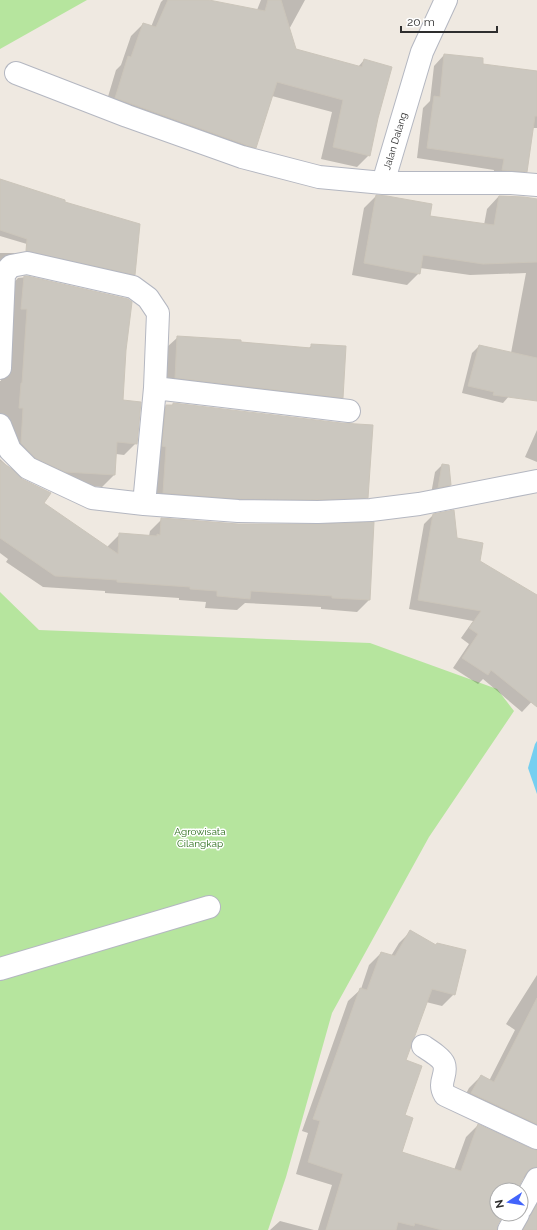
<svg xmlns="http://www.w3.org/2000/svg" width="537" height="1230" viewBox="0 0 537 1230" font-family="Raleway,sans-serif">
<rect width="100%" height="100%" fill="#efe9e1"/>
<path fill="#b6e59e" d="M0,0H87L0,49Z
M0,592L39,630L370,643L497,689L514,711L429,837L332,1013L286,1177L268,1230H0Z"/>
<path fill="#75cff0" d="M537,741V794L528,768L535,744Z"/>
<path fill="#0003" d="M163,0H197L257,10L261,0H305L280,46L358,67L364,60L377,118L369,155L357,167L321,159L332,112L272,96L255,147L243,159L104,110L116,70L121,65L131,36L143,24L151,27L161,2Z
M444,55L482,65L537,71V128H532L526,171L515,182L492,181L494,170L417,158L423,108L430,101L434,66Z
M0,180L134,274L124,285L28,263L37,253H57L0,236Z
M376,196L429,216L484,225L487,209L499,196L537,200V364L503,403L462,393L472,353L479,346L511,353L526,273L470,275L420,268L419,273L407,285L352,275L364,208Z
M0,253H15L4,264H0Z
M27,277L125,350L122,401L136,443L124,455L116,454L114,475L102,487L53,483L0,432V381H1L5,292L18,278Z
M178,337L309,348L312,345L342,397L330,409L164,389L166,348Z
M173,404L367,497L358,506L154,502L157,415L166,406H171Z
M537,430V462L525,457Z
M0,459L22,480L42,503L108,548V546L120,534L149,536L150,531L162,519L369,600L357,612L321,609V607L245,603L237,610L205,608L206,602L179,600V598L105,593V591L43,587L6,562L8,559L0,553Z
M442,465L450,485L443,492L431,494L435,472Z
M433,515L456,539L479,561L537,596V696L522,712L483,679L478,684L453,668L469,644L461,638L473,621L409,609L424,524Z
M411,931L454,994L442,1006L426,1002L405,1060L404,1116L401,1152L454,1170L466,1137L478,1125L537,1151V1188L531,1180L524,1178L522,1179L516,1190H497V1214H502L497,1224L496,1230H318L332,1185L296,1174L308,1133L302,1131L348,1001L361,989L369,965L381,953L391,956L399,943Z
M537,975V1147L460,1105L469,1088L481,1076L489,1081L515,1030L506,1024Z
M537,1195V1230H519Z
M280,1221L314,1230H270Z"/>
<path fill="#cbc7bf" stroke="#cbc5ba" d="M168,0H209L265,11L268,0H281L296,49L362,67L364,59L392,67L378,118L370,156L333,147L343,100L277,82L256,148L246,145L115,98L128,56L131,57L143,23L156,27Z
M444,54L483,58V64L537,71V116H535L527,172L502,170L504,159L427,148L434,96L440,97Z
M0,179L65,200V202L140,224L135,275L26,251L27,239L0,230Z
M376,195L387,196L432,204L430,216L494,225L499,196L524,197L537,199V262L483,264L423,255L420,274L364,263Z
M24,276H27L128,299L132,302L126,350L123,400L141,402L137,444L117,442L115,475L65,472L35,458L21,443L23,408H19L21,383H22L27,309H21Z
M177,336L241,340V342L311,348V344L346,346L343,398L175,378Z
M479,345L537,358V401L493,395L494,392L468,386Z
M173,403L341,423L373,425L368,498L318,500L239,499L163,493L166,447L162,446L166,405H173Z
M0,461L12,469L22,479L51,493L44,503L118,554L119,533L157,536V534L160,535L161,518L238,524H318L374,522L370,600L332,598V596L251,591L250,599L217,596V591L190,589V587L117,582V580L55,576L0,538Z
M442,464L449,465L451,485L438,488Z
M454,510L457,538L483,543L480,561L537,595V707L491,670L488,675L462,658L478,634L469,628L481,611L418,600L433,514Z
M410,930L436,945L437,943L466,950L455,995L432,989L406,1060L422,1066L405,1115L413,1118L402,1152L461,1171L478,1124L532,1149L537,1150V1167L531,1168L526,1173L517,1190H497V1214H504L498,1224L497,1230H442L415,1223L414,1226L398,1222L396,1230H326L343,1174L308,1162L320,1121L313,1119L360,988L367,990L381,952L395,956Z
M537,998V1124L471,1093L481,1075L494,1082Z
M537,1205V1230H523L530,1216Z"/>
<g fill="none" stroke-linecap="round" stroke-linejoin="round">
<defs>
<path id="minor" d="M446,0L422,52L383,183H511L537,185
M16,73L127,116L242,157L319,177L383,183
M0,368L4,274L11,266L27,263L133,287L148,298L158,313L155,388L144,504
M155,388L349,411
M0,425L10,450L28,468L92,498L144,504L238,511L318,512L371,510L419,504L537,481
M0,969L209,907
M423,1046C429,1050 442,1058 444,1064C448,1075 437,1082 445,1095L537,1138
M521,1208L537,1179
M509,1230L518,1214"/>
</defs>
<use href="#minor" stroke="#b4b7c1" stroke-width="24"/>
<use href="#minor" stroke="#fff" stroke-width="22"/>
</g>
<g text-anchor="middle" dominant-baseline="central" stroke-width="3" stroke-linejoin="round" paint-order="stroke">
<g font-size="10" fill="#2e2e2e" stroke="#fff">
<text transform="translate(395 141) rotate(-73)">Jalan Dalang</text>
</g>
<g font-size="10" fill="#2c6e1b" stroke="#fff">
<text x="200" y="831">Agrowisata<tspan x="200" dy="12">Cilangkap</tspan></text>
</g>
</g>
<g transform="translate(509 1202) rotate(258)"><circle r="19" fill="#ffffff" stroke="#ababab"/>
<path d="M0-3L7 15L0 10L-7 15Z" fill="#4264fb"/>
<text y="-6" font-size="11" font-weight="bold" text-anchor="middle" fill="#2e2e2e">N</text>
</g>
<path d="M401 26v6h96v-6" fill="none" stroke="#2e2e2e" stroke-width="2"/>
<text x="407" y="26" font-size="12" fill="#2e2e2e" stroke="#ffffff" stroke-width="3" paint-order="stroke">20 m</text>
</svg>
